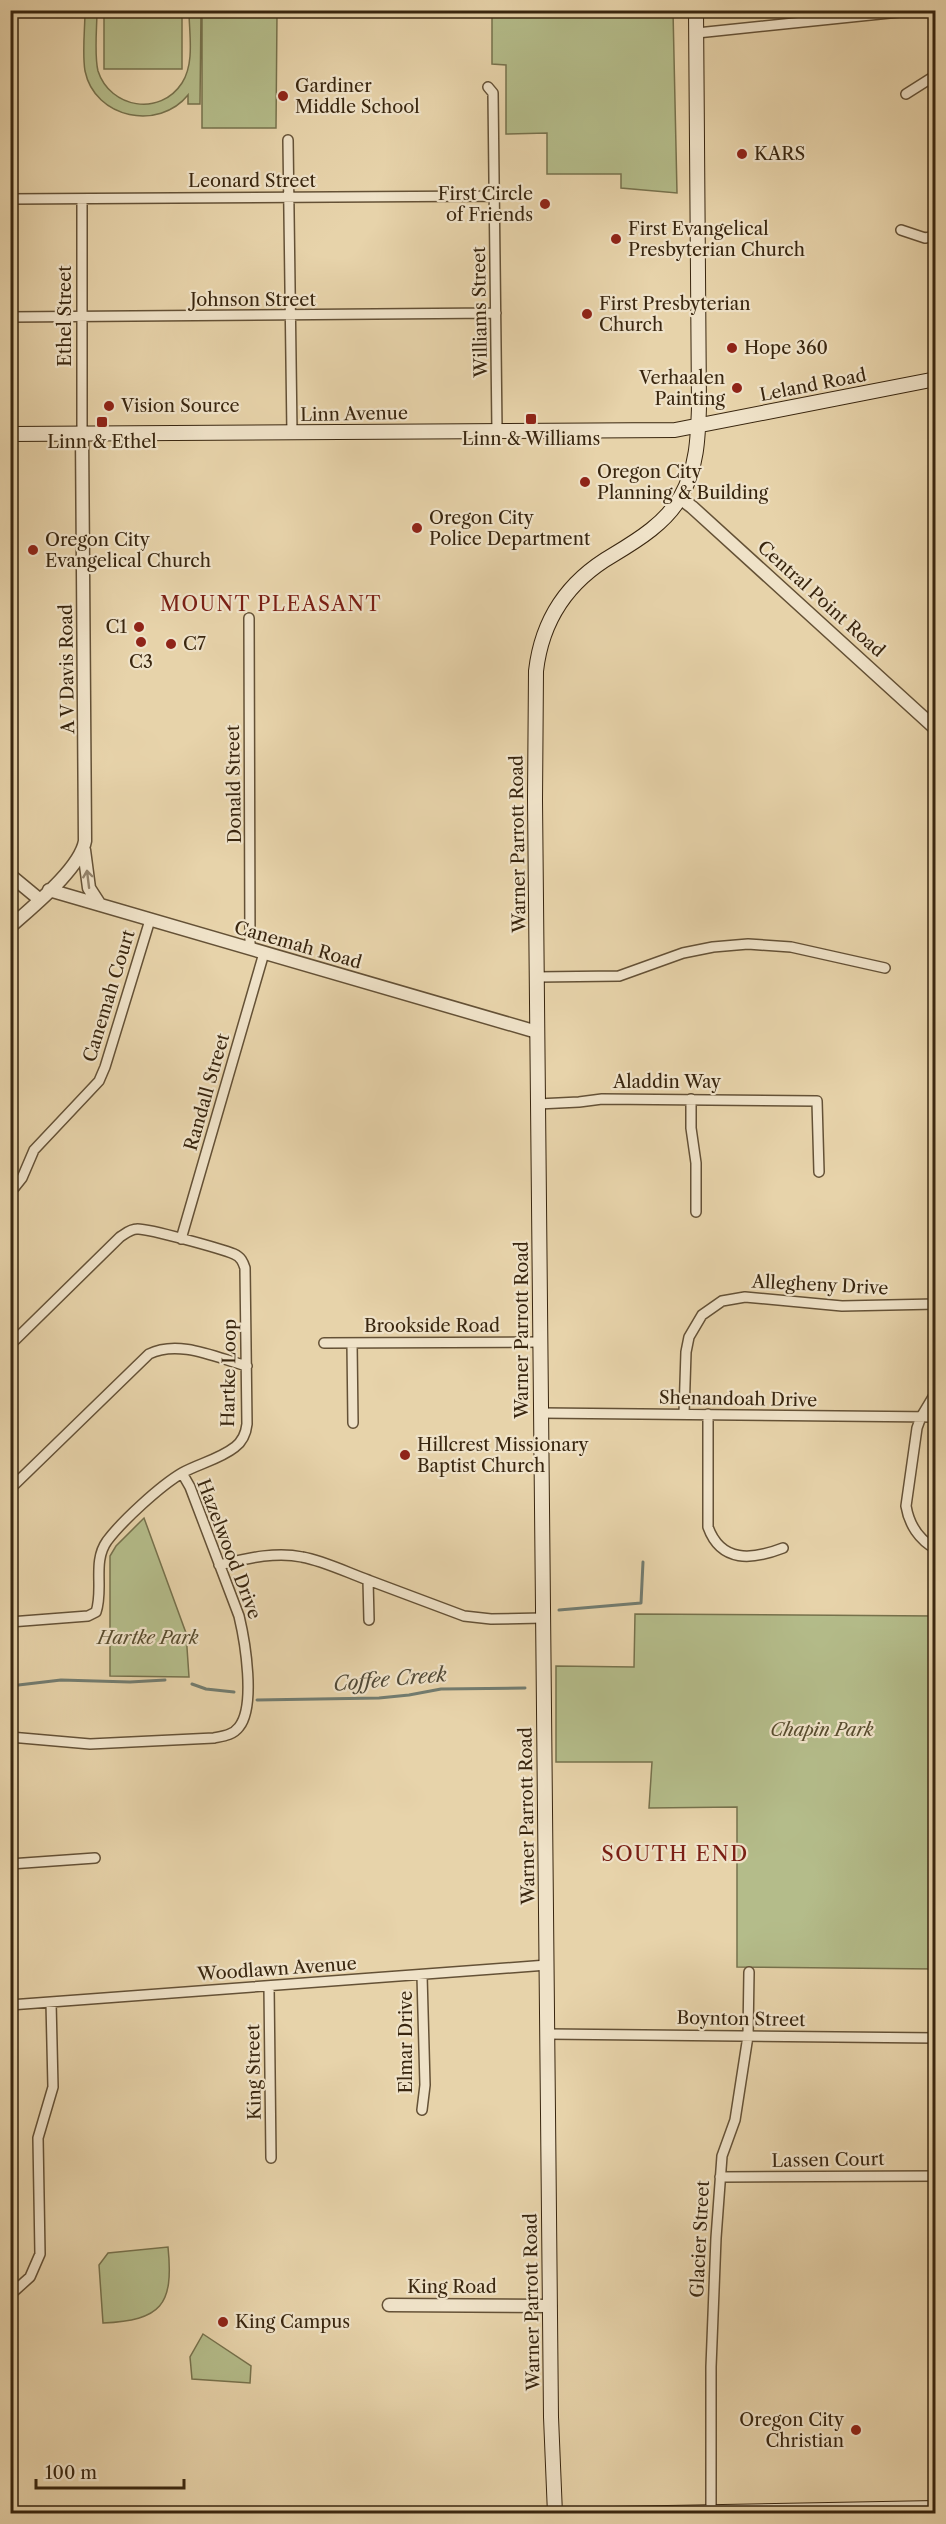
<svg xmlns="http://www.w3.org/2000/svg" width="946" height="2524" viewBox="0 0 946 2524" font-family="'Libre Caslon Text',serif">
<rect width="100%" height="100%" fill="#e7d3aa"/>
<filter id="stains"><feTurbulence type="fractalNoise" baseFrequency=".00333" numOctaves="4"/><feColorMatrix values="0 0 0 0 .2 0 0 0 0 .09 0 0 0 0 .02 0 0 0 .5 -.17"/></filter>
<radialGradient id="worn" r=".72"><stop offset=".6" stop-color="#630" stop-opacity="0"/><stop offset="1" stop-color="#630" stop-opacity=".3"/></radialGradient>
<path fill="#b4bc8a" stroke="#76714c" stroke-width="1.5" d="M85,11H97C97,27 94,55 98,71C110,108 160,117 182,83C195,63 189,33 189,11H201L200,104H188V95C159,131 95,119 85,71C82,53 85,29 85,11Z
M104,11H182V69H104Z
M492,11H673L677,193L621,188V174H547V133L506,134V65L492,64Z
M277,14L276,128H202V15Z
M144,1518L186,1633L189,1677L110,1676V1556L116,1546Z
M635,1614L935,1616V1969L737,1967V1807L649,1808L652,1762H556V1666L634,1667Z
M168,2247C174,2306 161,2320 103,2323L99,2265L108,2253Z
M203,2334L251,2366L250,2383L192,2379L190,2357Z"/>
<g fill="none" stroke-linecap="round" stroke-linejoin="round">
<path stroke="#727c70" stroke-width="3" d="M559,1610L641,1603L643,1562
M192,1684L206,1689L234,1692
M10,1686L61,1680L130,1682L165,1680
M257,1700L379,1698L409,1695L441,1689L525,1688"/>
<defs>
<path id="minor" d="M697,33L919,10
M488,87L493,93L497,431
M906,94L936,75
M288,140L292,433
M10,199L493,196
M901,230L925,238L936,236
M10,317L496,313
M82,433V199
M249,618L250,949
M537,977L619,976L683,953L713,947L748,944L791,947L885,968
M691,1099V1128L696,1163V1212
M538,1104L579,1102L602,1099L817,1101L819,1172
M10,1193L22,1178L34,1150L99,1081L105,1067L150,920
M181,1239L264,953
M324,1343L540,1342
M352,1343L353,1423
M10,1345L120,1237C125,1234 130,1229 137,1229C147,1228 222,1249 234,1254C241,1257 243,1262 245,1268L247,1424C246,1433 243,1441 235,1447C220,1459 198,1464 182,1473C160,1486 122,1521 107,1541C92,1562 104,1589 96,1612L88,1616L10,1622
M936,1392L921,1417L917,1428L906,1506C909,1524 919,1540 936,1549
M541,1413L936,1417
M684,1414L686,1352L689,1337L702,1315L722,1301L745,1297L842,1306L936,1304
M708,1414V1527C721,1563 752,1560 783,1548
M10,1489L149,1354C179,1339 217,1358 247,1366
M219,1565C245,1559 275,1551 302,1557C324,1561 346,1572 368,1580L369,1620
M368,1580L464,1616L491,1619L543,1618
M10,1737L90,1744L214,1738C224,1736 233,1735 239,1727C256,1706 245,1641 239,1616L190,1487L182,1473
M10,1864L95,1858
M269,1986L271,2158
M10,2005L547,1965
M547,2034L936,2038
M422,2110L425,2085L422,1975
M720,2177L936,2176
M10,2295L30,2277L40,2254L38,2138L53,2087L51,2002
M711,2512V2367L716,2238L722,2156L735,2120L748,2036L749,1972"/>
<path id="tertiary" d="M680,498L692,507L936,729
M84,850L89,888L100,905
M10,875L39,899
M49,890L537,1032
M10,927C32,907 80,869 85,841L82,433
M389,2305L550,2306"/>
<path id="secondary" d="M10,434L675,430L936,379
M555,2514L551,2417L535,800L536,671C542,619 568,581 613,555C638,540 667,522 681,496C697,468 698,438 699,407L696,10
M613,2514L936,2508"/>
</defs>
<use href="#minor" stroke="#645136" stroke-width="12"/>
<use href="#tertiary" stroke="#645136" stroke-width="15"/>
<use href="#secondary" stroke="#39260f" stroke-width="16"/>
<use href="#minor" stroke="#efe2c8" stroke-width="9"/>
<use href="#tertiary" stroke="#efe2c8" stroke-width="12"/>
<use href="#secondary" stroke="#efe2c8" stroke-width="14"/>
</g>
<defs><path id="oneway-shaft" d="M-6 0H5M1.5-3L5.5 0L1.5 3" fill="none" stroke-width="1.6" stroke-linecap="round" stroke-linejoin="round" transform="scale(1.5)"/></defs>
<use stroke="#94846c" href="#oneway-shaft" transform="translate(88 879) rotate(-97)"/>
<g fill="#8f2418" stroke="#efe2c8" stroke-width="2">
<circle cx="283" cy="96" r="6"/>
<circle cx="742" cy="154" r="6"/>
<circle cx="545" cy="204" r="6"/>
<circle cx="616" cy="239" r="6"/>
<circle cx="587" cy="314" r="6"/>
<circle cx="732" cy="348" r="6"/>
<circle cx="737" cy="388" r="6"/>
<circle cx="109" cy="406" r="6"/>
<rect x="525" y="413" width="12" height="12" rx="3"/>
<rect x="96" y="416" width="12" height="12" rx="3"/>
<circle cx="585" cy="482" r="6"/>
<circle cx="417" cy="528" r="6"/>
<circle cx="33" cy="550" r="6"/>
<circle cx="139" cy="627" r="6"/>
<circle cx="141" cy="642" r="6"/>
<circle cx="171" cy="644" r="6"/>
<circle cx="405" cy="1455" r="6"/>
<circle cx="223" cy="2322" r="6"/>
<circle cx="856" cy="2430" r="6"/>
</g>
<g text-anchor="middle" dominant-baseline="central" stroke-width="4.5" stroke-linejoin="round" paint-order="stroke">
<g font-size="18" fill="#39260f" stroke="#efe2c8" text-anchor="start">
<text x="295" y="86">Gardiner<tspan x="295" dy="21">Middle School</tspan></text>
<text x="754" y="154">KARS</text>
<text x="533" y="194" text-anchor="end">First Circle<tspan x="533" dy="21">of Friends</tspan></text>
<text x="628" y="229">First Evangelical<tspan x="628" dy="21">Presbyterian Church</tspan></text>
<text x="599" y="304">First Presbyterian<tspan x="599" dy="21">Church</tspan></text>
<text x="744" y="348">Hope 360</text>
<text x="725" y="378" text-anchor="end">Verhaalen<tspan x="725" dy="21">Painting</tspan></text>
<text x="121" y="406">Vision Source</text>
<text x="531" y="439" text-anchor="middle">Linn &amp; Williams</text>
<text x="102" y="442" text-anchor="middle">Linn &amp; Ethel</text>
<text x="597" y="472">Oregon City<tspan x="597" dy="21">Planning &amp; Building</tspan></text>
<text x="429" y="518">Oregon City<tspan x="429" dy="21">Police Department</tspan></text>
<text x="45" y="540">Oregon City<tspan x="45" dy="21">Evangelical Church</tspan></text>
<text x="127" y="627" text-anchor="end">C1</text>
<text x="183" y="644">C7</text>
<text x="141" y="662" text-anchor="middle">C3</text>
<text x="417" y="1445">Hillcrest Missionary<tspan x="417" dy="21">Baptist Church</tspan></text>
<text x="235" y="2322">King Campus</text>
<text x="844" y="2420" text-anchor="end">Oregon City<tspan x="844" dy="21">Christian</tspan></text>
</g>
<g font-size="18" fill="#39260f" stroke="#efe2c8">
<text x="252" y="181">Leonard Street</text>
<text x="253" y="300">Johnson Street</text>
<text transform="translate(480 312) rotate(-91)">Williams Street</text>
<text transform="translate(65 316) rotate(-90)">Ethel Street</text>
<text transform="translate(813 385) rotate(-11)">Leland Road</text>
<text transform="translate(354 414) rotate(-1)">Linn Avenue</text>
<text transform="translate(821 599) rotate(42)">Central Point Road</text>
<text transform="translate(67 669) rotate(-91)">A V Davis Road</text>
<text transform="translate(234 784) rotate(-91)">Donald Street</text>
<text transform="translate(518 844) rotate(-91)">Warner Parrott Road</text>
<text transform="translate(298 945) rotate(16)">Canemah Road</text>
<text transform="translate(109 996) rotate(-73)">Canemah Court</text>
<text x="667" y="1082">Aladdin Way</text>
<text transform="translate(207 1092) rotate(-74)">Randall Street</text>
<text transform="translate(820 1285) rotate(3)">Allegheny Drive</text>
<text x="432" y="1326">Brookside Road</text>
<text transform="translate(522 1330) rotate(-90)">Warner Parrott Road</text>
<text transform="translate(229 1373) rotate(-89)">Hartke Loop</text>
<text transform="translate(738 1399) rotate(1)">Shenandoah Drive</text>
<text transform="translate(229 1549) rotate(69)">Hazelwood Drive</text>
<text transform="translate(527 1816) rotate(-91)">Warner Parrott Road</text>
<text transform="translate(277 1969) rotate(-4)">Woodlawn Avenue</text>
<text transform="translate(741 2019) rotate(1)">Boynton Street</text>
<text transform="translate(406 2042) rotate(-90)">Elmar Drive</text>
<text transform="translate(254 2072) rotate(-91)">King Street</text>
<text transform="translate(828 2160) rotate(-1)">Lassen Court</text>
<text transform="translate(700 2239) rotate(-87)">Glacier Street</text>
<text x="452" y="2287">King Road</text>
<text transform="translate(532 2302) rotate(-91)">Warner Parrott Road</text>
</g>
<g font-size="18" font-style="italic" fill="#584c2e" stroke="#efe2c8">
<text x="148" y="1638">Hartke Park</text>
<text x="822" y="1730">Chapin Park</text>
</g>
<g font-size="20" letter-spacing="1.5" fill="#7a1f14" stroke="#efe2c8">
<text x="271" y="604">MOUNT PLEASANT</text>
</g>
<g font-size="20" font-style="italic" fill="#514a37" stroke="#efe2c8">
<text transform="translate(390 1679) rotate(-5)">Coffee Creek</text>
</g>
<g font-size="21" letter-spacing="1.5" fill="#7a1f14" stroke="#efe2c8">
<text x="675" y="1853">SOUTH END</text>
</g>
</g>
<rect width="946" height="2524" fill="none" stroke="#e7d3aa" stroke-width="36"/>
<rect x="12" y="12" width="922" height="2500" fill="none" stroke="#39260f" stroke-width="3"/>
<rect x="18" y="18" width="910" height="2488" fill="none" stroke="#39260f" stroke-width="1.5"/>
<path d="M36 2479v9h148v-9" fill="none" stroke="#39260f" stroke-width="3"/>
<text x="45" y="2479" font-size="18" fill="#39260f" stroke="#efe2c8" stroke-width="4.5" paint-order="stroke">100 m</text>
<rect width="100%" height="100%" filter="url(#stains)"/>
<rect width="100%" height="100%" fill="url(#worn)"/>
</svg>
